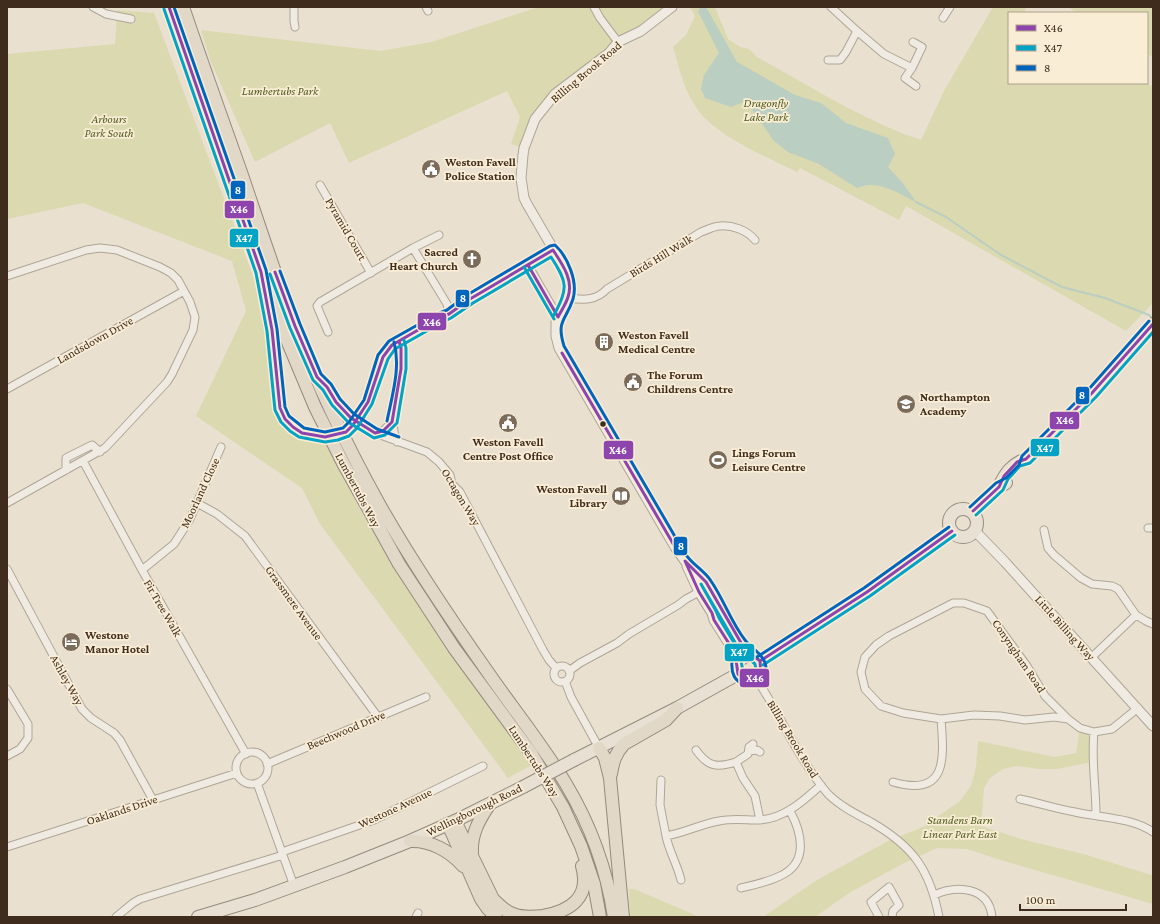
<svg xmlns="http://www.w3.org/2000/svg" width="1160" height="924" viewBox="0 0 1160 924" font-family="'Crimson Pro',serif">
<rect width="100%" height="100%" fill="#e9e0cf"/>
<path fill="#dbd9b0" d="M539,7H672L618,42L555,94L535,119L524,148L511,144L520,117L507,91L349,163L330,123L255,162L211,62L201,30L380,51L431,42Z
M690,7H715L728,39L740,47L749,49L757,57C810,86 862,120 921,140L944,91L993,7H1026L1024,13H1009V83H1146L1153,87V303L1126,331L906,206L899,220L800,168L797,172C767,157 718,137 698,110C685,93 679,68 673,47L686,35L695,16Z
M1067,7H1153V57L1147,54V13H1078Z
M117,10L154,13L252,273L265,322L273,394L279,422L301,440L327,444L362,513L421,610L477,689L504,723L532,765L508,778L320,524L302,488L196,416L246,311L232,261L83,203L7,219V54L115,44Z
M1080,728L1094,732L1092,762L1057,769H1039L1017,766L1003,769L990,778L984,788L981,826L1021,839L1087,855L1151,875L1153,876V904L1004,861L967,849L937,848L904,863L849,893L815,917H763L817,880L888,841L923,827L960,801L971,786L976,767L978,741L1055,757L1076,753Z
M629,889H634L700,917H630Z"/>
<path fill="#bacec1" d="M701,7H706L737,62L795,95L821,103L846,123L888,138L895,154L888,167L902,182L916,202C902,195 885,184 869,185C865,185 861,187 857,188L819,164L788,152L774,141L746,101L731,107L705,98L701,89L704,75L719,53L698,11Z"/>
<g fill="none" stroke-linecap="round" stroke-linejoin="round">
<path stroke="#bacec1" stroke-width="2" d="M916,202L946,217L1001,255L1062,287L1105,298L1149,315L1153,319"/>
<path stroke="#c7bcab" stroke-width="7" stroke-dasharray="7 3.5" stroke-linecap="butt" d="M313,436C341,438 347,434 363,411"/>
<defs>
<path id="minor" d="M93,7L106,14L131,19
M294,7V21L295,27
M426,7L428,11
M594,7L600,18L618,42
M831,7L857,31L884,54L912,68
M943,18L950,7
M913,42L922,47L912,68L905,78L916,86
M828,60H840L846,52L857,31
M320,185L371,273
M413,248L447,304L449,314
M528,265L558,317
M7,276L86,250L100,248L117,250L160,267L171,273L178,280L190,302L195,317L193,330L172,374L167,382L105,448L7,503
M265,297C269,317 273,337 276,358C277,375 276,404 285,418C292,428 302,433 313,436
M569,298C583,300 596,301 607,289L701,232C707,230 714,226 720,226C732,225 747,230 755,240
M328,332L317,306L320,302L413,248L439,235
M320,379L327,387L336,402L351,418L360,424L375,433L427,452L439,462L450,475L452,484L460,492L543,650L549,660L556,668
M7,389L184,291
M363,411L372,392L383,357L392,345L439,318L449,314L470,299L553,250
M375,433L383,431L392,422
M397,442C388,420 397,394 400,371C402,361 404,350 399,341
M83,461L142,570L246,754
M66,470V458L92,445L100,452
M197,503L217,514L245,536L378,717
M1148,528H1153
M1044,530L1048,548L1054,555L1081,578L1092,584L1112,586L1118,589L1136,615L1092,657
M7,569L82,709L91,718L114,733L120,740L153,800
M142,570L174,544L190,519L221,447
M1136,615L1146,621L1153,624
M554 674a8 8 0 1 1 16 0a8 8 0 1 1-16 0Z
M569,671L580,663L617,643L629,634L678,605L686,599L699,592L714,597
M756,678C781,716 798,759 828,794C840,806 856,814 871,822C913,846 930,870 939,917
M565,681L571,697L599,748
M7,689L28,724V738L20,749L7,756
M1068,719L1045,696L1027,666L987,611L964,603H953L889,636L876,645L865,657L861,672L865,689L881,706L903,713L941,719L974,715L1000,716L1025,720L1054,717L1068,719L1080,728L1094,732L1112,729L1138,708
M1094,732C1091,760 1096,787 1096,815
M696,750C708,767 717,768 736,762L743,778L755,796L760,820
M749,751L757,750L760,752
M236 768a16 16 0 1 1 32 0a16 16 0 1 1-32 0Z
M736,762L748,754L749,747L753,744
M267,764L426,697
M661,780L660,805L666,836C684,833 701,824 719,821C732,818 745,820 759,820C784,819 803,801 821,785
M893,782C948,798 944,758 941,719
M257,783L294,886
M1020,799C1039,803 1057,809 1075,812C1101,818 1130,817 1153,832
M666,836C669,851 677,864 681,880
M7,847L237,773
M282,852L374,820L483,766
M741,888C754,885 768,882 780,876C809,863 802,833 790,811
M934,895C956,885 989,886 992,917
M116,917L133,903L140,899L283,855
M416,917L418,913
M879,917L871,902L889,887L899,905L893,911L892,917"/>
<path id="tertiary" d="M672,7L641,31L618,42L609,53L555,94L535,119L524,148L523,155L521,178L524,198L527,204L566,271L569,281L570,289L569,298L556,322V336L559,348L675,547L685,561L706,582L739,641L746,650L753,656
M975,531L1005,562L1153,726
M687,566L699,592L712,613L714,620L735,653L737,663"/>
<path id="primary" d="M999,487C1005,473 1012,464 1026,459L1092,393L1153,324
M949 523a14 14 0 1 1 28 0a14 14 0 1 1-28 0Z
M973,511L999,487L1006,483
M737 668a12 12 0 1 1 24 0a12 12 0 1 1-24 0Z
M760,661L867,592L952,531
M574,760L677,708L738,674
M198,917L255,900L345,867L410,841L455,821L523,787"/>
<path id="trunk" d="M169,7L261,272L284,333L315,407L343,463L399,564L454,648L531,753L563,807L581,846L594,884L600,917
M183,7C202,63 222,119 242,175C259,225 275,275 294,324C318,386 347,446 379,504C412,562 449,617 487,671C513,709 542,744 566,784C590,824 607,871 614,917
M599,748L605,758L610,778L623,917
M611,774C613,762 615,754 624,744L666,720L677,708
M455,821L493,899C499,905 504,911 513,914C522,918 533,917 543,916C570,911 591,898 582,866
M448,824L481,899L488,909L496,917
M410,841C430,840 450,851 463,866
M472,853C471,834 479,820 489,805"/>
</defs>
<use href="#minor" stroke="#aea597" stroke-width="9"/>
<use href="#tertiary" stroke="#aea597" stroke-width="11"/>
<use href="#primary" stroke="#948a7f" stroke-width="14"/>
<use href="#trunk" stroke="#948a7f" stroke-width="14"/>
<use href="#minor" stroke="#f0ebe2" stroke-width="7"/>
<use href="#tertiary" stroke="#f0ebe2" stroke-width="9"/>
<use href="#primary" stroke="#e8e0d2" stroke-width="12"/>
<use href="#trunk" stroke="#e2d8c8" stroke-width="12"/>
<defs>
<path id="primary-bridge" d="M523,787L574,760"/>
</defs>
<use href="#primary-bridge" stroke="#948a7f" stroke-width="14" stroke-linecap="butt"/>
<use href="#primary-bridge" stroke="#e8e0d2" stroke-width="12"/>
<defs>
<path id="bus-1" d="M169,7L261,272L272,330L280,408L285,419L293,427L302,433L325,437L346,432L353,425L368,402L383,357L392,345L439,318L449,314L470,299L553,250C562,264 574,280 568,297C566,304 561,311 558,317
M528,265L558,317
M275,272L295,326L317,377L327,387L336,402L351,418L375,433L383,431L392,422L401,369V348L399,341
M562,353L675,547
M562,353L675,547
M973,511L999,487L1004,476L1017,462L1026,459L1092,393L1153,324
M685,561L706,582L744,648L760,661C761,672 761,673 752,680L744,679L738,674L735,653L714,620L712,613L699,592Z
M760,661L867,592L952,531"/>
<path id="bus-2" d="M164,9L256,273L267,331L275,410L281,422L290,431L299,437L325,442L338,440L349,436L357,428L372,404L388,359L395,349L441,323L451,318L473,303L551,257C568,283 568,288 554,315
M524,267L554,319
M270,274L290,328L313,380L323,390L332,405L348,422L374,438L385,435L397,423L406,369V348L404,340
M976,515L1003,490L1008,479L1020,466L1030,463L1096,397L1153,332
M701,584L740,651L755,664L756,670L751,675L746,674L743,671L739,651L719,618L716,611Z
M763,665L870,596L955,535"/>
<path id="bus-3" d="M174,7L266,270L277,329L285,407L289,416L304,428L325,432L343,428L349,422L364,400L378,355L389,341L437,314L447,310L467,295L550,246L555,245C568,257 578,282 573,299C566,321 556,320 564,346L684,552C691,564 704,570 711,581C724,600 731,622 745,640C751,648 763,654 765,663C769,675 759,686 746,684C734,683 731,672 732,661L742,652
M280,271L300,324L321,374L331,384L340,399L354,414L377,429L399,437
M387,421C392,396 401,367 394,342
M970,507L996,483L1006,478L1019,465L1022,456L1088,390L1149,321
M757,657L864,588L949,527"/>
</defs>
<use href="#bus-1" stroke="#faedd5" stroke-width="6"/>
<use href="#bus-2" stroke="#faedd5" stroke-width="6"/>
<use href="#bus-3" stroke="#faedd5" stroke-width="6"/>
<use href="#bus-1" stroke="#8e44ad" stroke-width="3"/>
<use href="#bus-2" stroke="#03a3c5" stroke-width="3"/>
<use href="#bus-3" stroke="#0065bd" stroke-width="3"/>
</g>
<defs>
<symbol id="civic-disc" viewBox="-11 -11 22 22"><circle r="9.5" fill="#7a6b5b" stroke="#faedd5"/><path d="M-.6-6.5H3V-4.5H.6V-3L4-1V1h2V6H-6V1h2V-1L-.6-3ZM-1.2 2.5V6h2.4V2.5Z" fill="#fff"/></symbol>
<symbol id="church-disc" viewBox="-11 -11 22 22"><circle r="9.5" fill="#7a6b5b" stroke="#faedd5"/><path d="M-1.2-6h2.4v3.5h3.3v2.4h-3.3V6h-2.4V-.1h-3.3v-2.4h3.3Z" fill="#fff"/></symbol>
<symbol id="building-disc" viewBox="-11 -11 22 22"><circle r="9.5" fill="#7a6b5b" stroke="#faedd5"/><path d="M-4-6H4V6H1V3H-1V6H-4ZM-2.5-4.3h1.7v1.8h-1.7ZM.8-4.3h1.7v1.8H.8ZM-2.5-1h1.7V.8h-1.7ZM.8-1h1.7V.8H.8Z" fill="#fff"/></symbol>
<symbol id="school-disc" viewBox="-11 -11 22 22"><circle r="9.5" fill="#7a6b5b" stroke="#faedd5"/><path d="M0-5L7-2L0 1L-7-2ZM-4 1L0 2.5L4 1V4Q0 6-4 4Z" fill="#fff"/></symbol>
<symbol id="stadium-disc" viewBox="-11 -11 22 22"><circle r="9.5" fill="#7a6b5b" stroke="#faedd5"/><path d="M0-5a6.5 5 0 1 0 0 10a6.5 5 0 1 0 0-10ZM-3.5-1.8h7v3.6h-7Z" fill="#fff"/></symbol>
<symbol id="library-disc" viewBox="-11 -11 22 22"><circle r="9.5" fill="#7a6b5b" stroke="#faedd5"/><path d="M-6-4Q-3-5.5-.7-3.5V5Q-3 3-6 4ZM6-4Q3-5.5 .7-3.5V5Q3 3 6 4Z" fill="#fff"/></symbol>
<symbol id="hotel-disc" viewBox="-11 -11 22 22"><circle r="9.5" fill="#7a6b5b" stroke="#faedd5"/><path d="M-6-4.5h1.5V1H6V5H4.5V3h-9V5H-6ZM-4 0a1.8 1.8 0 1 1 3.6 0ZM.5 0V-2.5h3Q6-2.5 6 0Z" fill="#fff"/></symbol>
</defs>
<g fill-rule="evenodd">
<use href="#civic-disc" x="420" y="158" width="22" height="22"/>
<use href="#church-disc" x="461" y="248" width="22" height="22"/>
<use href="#building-disc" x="593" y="331" width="22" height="22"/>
<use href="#civic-disc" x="622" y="371" width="22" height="22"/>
<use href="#school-disc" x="895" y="393" width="22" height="22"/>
<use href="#civic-disc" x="497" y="412" width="22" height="22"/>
<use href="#stadium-disc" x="707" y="449" width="22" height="22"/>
<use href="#library-disc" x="610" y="485" width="22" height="22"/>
<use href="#hotel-disc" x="60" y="631" width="22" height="22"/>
</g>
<circle fill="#3f2c1d" stroke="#faedd5" stroke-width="1.5" cx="603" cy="424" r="3.5"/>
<g text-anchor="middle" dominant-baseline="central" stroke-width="3.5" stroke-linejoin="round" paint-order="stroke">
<g font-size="12" fill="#3f2c1d" stroke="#faedd5">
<text transform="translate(586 72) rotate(-40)">Billing Brook Road</text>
<text transform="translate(346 229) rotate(60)">Pyramid Court</text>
<text transform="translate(661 256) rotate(-31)">Birds Hill Walk</text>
<text transform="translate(95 340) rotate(-29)">Landsdown Drive</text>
<text transform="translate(358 490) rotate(62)">Lumbertubs Way</text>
<text transform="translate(200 493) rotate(-65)">Moorland Close</text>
<text transform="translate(461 497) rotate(59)">Octagon Way</text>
<text transform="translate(294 603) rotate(54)">Grassmere Avenue</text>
<text transform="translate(163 608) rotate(60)">Fir Tree Walk</text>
<text transform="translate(1065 628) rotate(48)">Little Billing Way</text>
<text transform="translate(1019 656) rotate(56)">Conyngham Road</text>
<text transform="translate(67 680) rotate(61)">Ashley Way</text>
<text transform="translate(346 730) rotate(-23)">Beechwood Drive</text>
<text transform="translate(793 739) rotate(59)">Billing Brook Road</text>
<text transform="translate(534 761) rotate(57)">Lumbertubs Way</text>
<text transform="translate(395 808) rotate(-25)">Westone Avenue</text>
<text transform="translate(122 810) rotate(-18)">Oaklands Drive</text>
<text transform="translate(474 810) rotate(-26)">Wellingborough Road</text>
</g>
<g font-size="12" font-style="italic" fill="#525e21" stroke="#faedd5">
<text x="280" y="91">Lumbertubs Park</text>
<text x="766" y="103">Dragonfly<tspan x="766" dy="14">Lake Park</tspan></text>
<text x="109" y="119">Arbours<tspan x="109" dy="14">Park South</tspan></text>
<text x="960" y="820">Standens Barn<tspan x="960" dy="14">Linear Park East</tspan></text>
</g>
<g font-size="12" font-weight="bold" fill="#3f2c1d" stroke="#faedd5" text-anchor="start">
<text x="445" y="162">Weston Favell<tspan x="445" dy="14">Police Station</tspan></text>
<text x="458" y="252" text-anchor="end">Sacred<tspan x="458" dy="14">Heart Church</tspan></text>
<text x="618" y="335">Weston Favell<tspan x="618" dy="14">Medical Centre</tspan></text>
<text x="647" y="375">The Forum<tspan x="647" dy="14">Childrens Centre</tspan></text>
<text x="920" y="397">Northampton<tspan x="920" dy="14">Academy</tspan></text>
<text x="508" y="442" text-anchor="middle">Weston Favell<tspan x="508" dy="14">Centre Post Office</tspan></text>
<text x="732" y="453">Lings Forum<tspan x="732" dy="14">Leisure Centre</tspan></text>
<text x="607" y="489" text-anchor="end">Weston Favell<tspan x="607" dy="14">Library</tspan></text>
<text x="85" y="635">Westone<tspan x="85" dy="14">Manor Hotel</tspan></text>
</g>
</g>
<g stroke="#faedd5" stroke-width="1.5">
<rect x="230" y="180" width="16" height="20" rx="4" fill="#0065bd"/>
<rect x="224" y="200" width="31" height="19" rx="4" fill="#8e44ad"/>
<rect x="229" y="228" width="30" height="20" rx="4" fill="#03a3c5"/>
<rect x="455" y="289" width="15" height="19" rx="4" fill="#0065bd"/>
<rect x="417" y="312" width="30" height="19" rx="4" fill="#8e44ad"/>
<rect x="1075" y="386" width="15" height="19" rx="4" fill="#0065bd"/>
<rect x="1049" y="411" width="31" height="19" rx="4" fill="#8e44ad"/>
<rect x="1030" y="438" width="30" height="19" rx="4" fill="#03a3c5"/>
<rect x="603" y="440" width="31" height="20" rx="4" fill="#8e44ad"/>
<rect x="673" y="536" width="15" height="20" rx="4" fill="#0065bd"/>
<rect x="724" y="643" width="31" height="19" rx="4" fill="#03a3c5"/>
<rect x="739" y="668" width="31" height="20" rx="4" fill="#8e44ad"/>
</g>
<g font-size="11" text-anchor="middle" font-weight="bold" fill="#fff">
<text x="238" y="194">8</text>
<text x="239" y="213">X46</text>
<text x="244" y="242">X47</text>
<text x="463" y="302">8</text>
<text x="432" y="326">X46</text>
<text x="1082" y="399">8</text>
<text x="1065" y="424">X46</text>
<text x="1045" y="452">X47</text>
<text x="618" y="454">X46</text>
<text x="681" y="550">8</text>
<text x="739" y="656">X47</text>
<text x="755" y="682">X46</text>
</g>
<rect width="1160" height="924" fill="none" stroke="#3f2c1d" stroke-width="16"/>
<rect x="1008" y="12" width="140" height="72" fill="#faedd5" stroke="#afa08b"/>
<rect x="1016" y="25" width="20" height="6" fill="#8e44ad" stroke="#afa08b"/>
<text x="1044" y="32" font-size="12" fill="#3f2c1d">X46</text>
<rect x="1016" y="45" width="20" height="6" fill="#03a3c5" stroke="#afa08b"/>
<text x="1044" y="52" font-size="12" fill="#3f2c1d">X47</text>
<rect x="1016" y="65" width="20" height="6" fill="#0065bd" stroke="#afa08b"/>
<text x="1044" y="72" font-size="12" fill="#3f2c1d">8</text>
<path d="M1020 904v6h106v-6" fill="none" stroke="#3f2c1d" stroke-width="2"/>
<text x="1026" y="904" font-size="12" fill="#3f2c1d" stroke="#faedd5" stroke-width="3" paint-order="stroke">100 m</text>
</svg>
